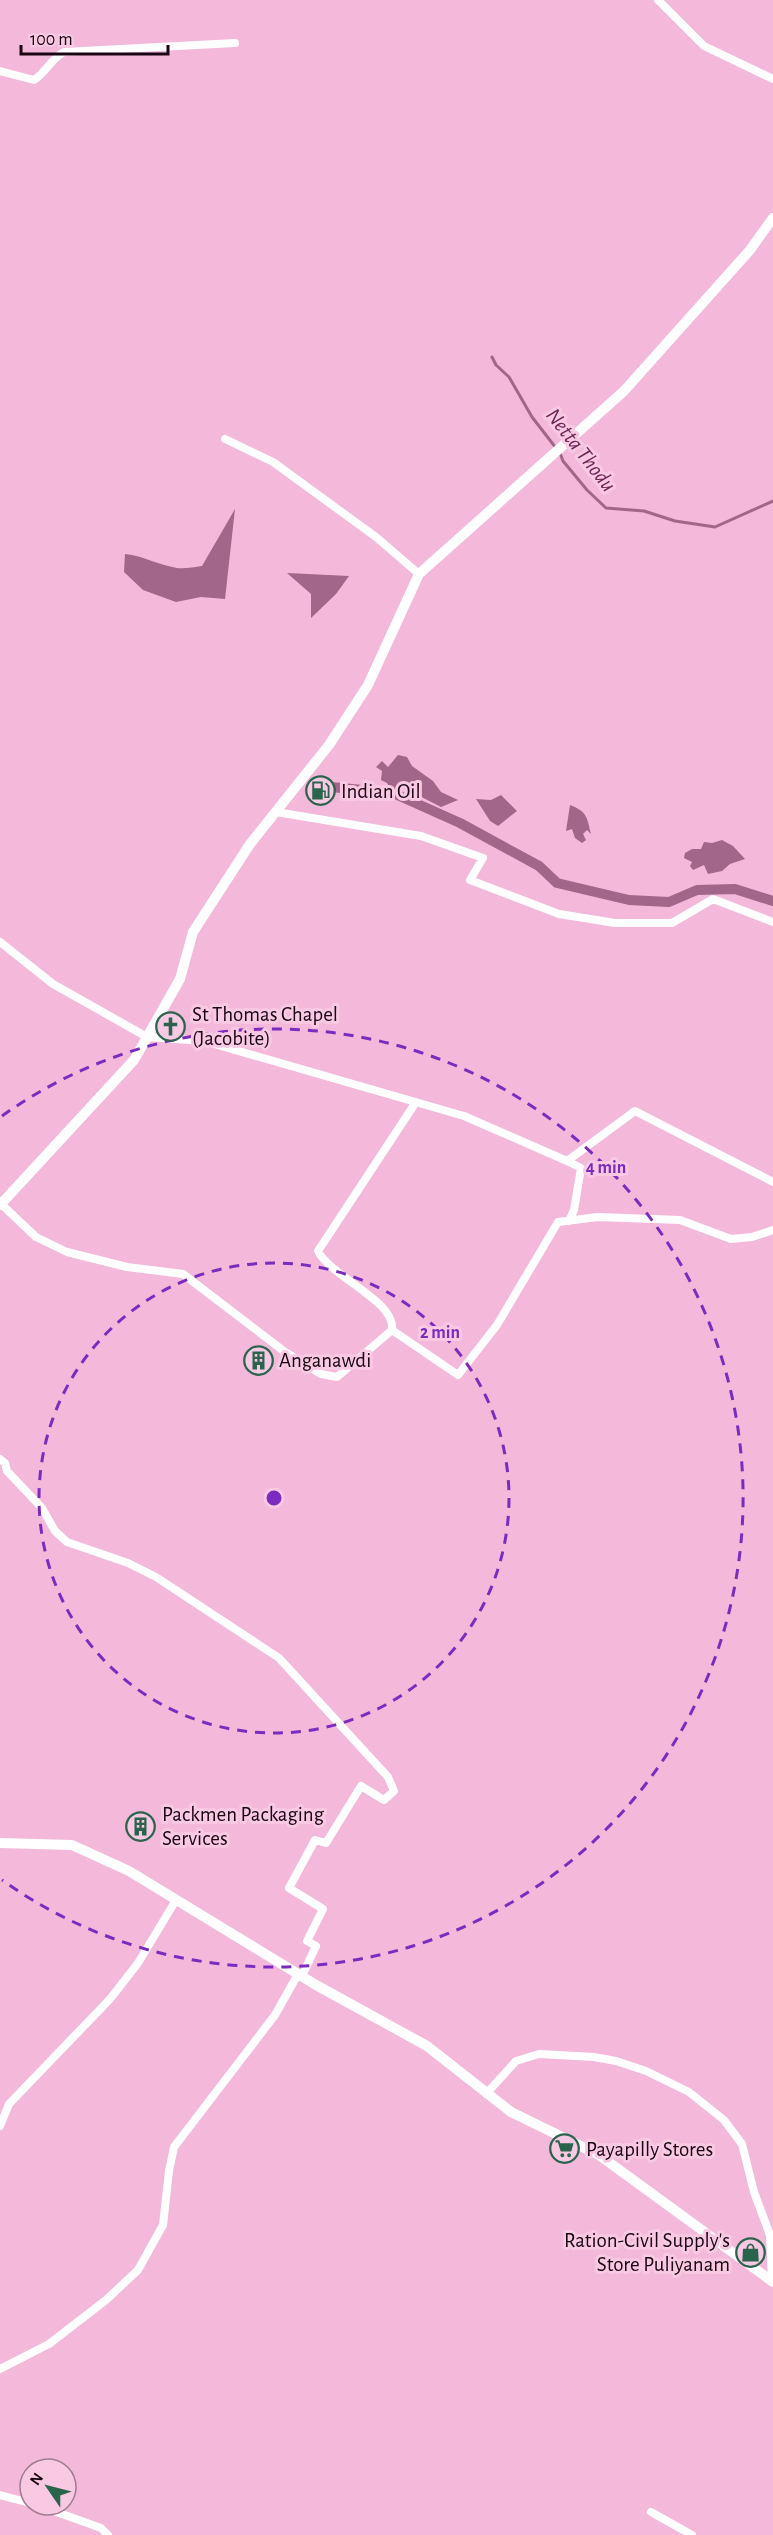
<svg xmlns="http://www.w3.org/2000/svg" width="773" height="2535" viewBox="0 0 773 2535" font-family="'Alegreya Sans',sans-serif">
<rect width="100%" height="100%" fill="#f3b8da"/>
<path fill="#a16689" d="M235,509L225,599L201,597L176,602L143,590L124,572L125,554C144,556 158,565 177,568C185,569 194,567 202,566Z
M287,573L349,576L336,594L311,618V594Z
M398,755L407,757L412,766L433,781L441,792L458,800L441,807L404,788L393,793L387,783L381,780L382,771L376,767L382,761L388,767Z
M501,795L517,811L498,826L490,821L476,799L491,800Z
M570,805C588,812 587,818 591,834L587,830L583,834L586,840L582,843L575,838L572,829L566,831Z
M722,840L733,846L745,859L730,864L722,871L708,874L704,865L693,870L690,866L692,862L684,858L685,853L692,849H701L704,842L712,843Z"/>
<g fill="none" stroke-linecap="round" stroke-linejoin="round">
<path stroke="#a16689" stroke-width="3" d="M492,357L496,365L509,377L532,417L556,448
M560,453L563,461L587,490L606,508L644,511L675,521L715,527L773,501"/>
<path stroke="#a16689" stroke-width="10" d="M331,787L393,793L460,823L539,866L557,883L629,900L669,902L697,890L735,889L773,901"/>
<path stroke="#fff" stroke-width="8" d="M658,0L704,46L773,79
M0,71L34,80C46,72 51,59 64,52L235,43
M225,439L273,462L376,537L419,574
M276,812L421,836L483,858L470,880L559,914L615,923H672L713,899L773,922
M0,942L53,984L147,1037L204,1041L464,1116L567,1161L635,1111L773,1182
M567,1161L581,1168L574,1210L569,1221
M0,1203L36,1237L67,1252L127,1267L183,1274L285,1352L321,1374L337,1377L392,1330L458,1375L497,1325L558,1222L598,1217L680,1220L731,1239L752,1237L773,1230
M392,1330C396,1301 331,1277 318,1251L416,1102
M0,1459L5,1463L7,1471L42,1508L55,1531L67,1542L128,1563L156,1577L279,1658L388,1777L394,1791L384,1800L361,1786L326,1843L315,1840L289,1888L323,1909L307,1941L316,1946L302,1976
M486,2094L516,2061L539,2054L594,2057L616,2061L646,2071L689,2092L724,2120L742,2144L754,2192L770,2235L772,2281
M0,2126L9,2104L110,1999L138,1963L176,1900
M0,2369L49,2344L106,2300L138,2270L163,2225L169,2171L174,2147L275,2015L298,1974
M0,2495L30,2503
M37,2505L101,2528L108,2535
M651,2512L692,2535"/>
<path stroke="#fff" stroke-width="10" d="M0,1205L134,1060L180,979L193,932L250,844L329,745L368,685L419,574L624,391L750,250L773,218
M0,1843L72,1845L129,1871L316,1985L427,2046L511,2112L599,2155L773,2282"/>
</g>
<g fill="none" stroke="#7b2cbf" stroke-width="3" stroke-dasharray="10 8">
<circle cx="274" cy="1498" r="235"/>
<path d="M2 1116A469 469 0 1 1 2 1880"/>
</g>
<defs>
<symbol id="fuel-ring" viewBox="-11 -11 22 22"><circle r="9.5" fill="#f9c9e4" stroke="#2b644c" stroke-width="1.5"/><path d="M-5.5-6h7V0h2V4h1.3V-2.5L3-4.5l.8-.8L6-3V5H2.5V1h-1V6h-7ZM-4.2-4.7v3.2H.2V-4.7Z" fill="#2b644c"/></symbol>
<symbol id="church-ring" viewBox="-11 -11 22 22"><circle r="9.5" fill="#f9c9e4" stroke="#2b644c" stroke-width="1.5"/><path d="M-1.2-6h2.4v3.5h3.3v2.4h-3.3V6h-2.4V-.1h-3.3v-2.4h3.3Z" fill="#2b644c"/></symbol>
<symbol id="building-ring" viewBox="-11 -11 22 22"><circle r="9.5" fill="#f9c9e4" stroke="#2b644c" stroke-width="1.5"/><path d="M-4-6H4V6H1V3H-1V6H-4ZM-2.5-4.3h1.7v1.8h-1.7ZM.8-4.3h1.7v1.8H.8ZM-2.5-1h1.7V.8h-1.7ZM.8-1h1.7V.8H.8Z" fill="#2b644c"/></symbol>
<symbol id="supermarket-ring" viewBox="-11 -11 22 22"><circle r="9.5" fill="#f9c9e4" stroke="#2b644c" stroke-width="1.5"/><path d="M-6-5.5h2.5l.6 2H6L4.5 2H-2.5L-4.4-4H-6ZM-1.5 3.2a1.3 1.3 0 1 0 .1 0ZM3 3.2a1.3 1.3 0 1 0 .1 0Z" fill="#2b644c"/></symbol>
<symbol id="shop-ring" viewBox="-11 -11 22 22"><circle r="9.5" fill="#f9c9e4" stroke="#2b644c" stroke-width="1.5"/><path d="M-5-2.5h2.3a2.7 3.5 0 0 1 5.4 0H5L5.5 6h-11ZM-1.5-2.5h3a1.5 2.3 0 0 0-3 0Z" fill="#2b644c"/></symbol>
</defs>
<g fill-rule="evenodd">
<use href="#fuel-ring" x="304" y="774" width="33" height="33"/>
<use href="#church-ring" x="154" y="1010" width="33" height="33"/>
<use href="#building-ring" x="242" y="1344" width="33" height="33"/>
<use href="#building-ring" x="124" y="1810" width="33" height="33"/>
<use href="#supermarket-ring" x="548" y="2132" width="33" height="33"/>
<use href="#shop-ring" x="734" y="2236" width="33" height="33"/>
</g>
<g text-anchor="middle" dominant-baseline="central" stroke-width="6" stroke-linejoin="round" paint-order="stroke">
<g font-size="21" fill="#190612" stroke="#f9c9e4" text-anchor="start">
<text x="341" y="791">Indian Oil</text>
<text x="192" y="1014">St Thomas Chapel<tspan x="192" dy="24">(Jacobite)</tspan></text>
<text x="279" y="1360">Anganawdi</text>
<text x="162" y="1814">Packmen Packaging<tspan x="162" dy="24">Services</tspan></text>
<text x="586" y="2149">Payapilly Stores</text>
<text x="730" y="2240" text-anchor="end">Ration-Civil Supply's<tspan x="730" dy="24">Store Puliyanam</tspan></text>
</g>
<g font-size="22" font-style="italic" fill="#6e2555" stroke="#f9c9e4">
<text transform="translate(581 450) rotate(52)">Netta Thodu</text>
</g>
</g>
<circle cx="274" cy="1498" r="9" fill="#7b2cbf" stroke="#f9c9e4" stroke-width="3"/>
<g font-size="18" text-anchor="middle" font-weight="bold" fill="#7b2cbf" stroke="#f9c9e4" stroke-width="6" stroke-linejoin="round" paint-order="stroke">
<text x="606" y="1173">4 min</text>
<text x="440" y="1338">2 min</text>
</g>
<g transform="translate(48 2487) rotate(305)"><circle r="28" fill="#f9c9e4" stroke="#9f7b90" stroke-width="1.5"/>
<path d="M0-4.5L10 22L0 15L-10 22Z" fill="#2b644c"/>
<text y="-9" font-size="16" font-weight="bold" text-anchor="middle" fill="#190612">N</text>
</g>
<path d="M21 45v9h147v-9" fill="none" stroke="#190612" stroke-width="3"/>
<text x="30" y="45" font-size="18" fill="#190612" stroke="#f9c9e4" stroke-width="4.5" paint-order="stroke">100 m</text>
</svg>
